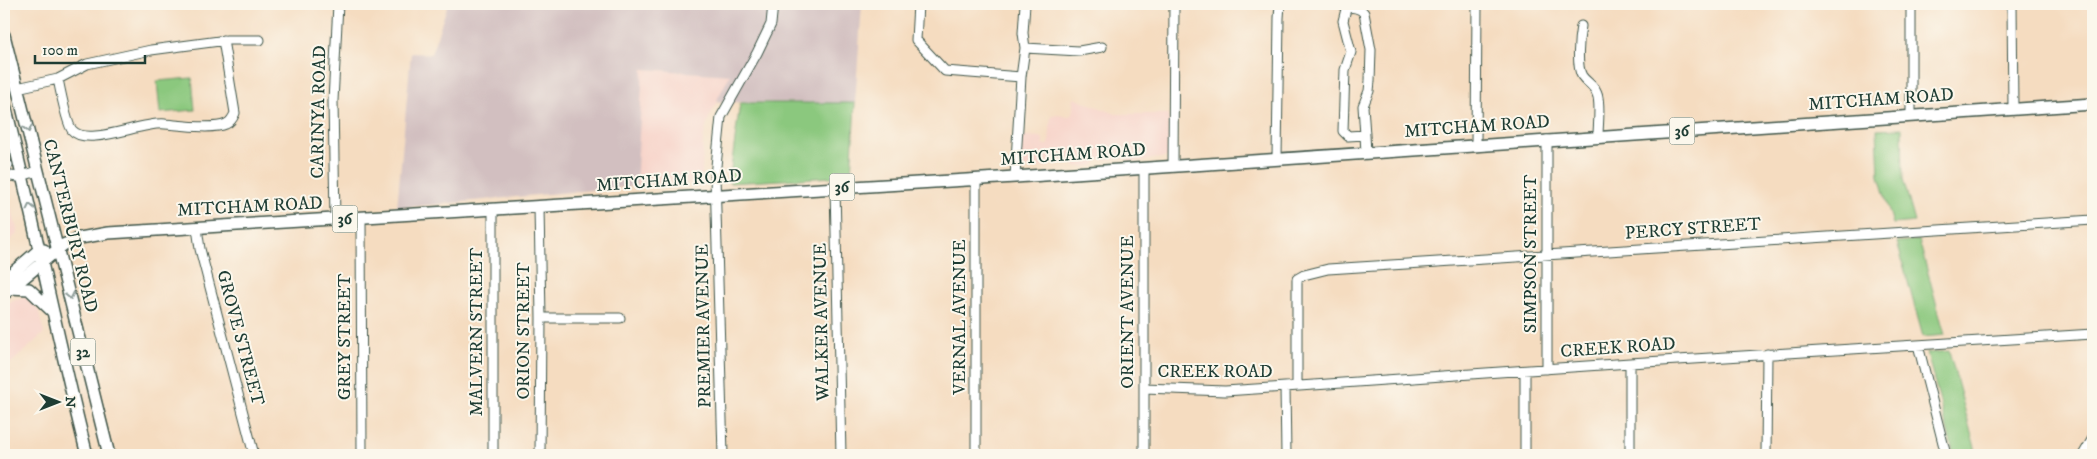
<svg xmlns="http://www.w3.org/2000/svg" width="2097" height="459" viewBox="0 0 2097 459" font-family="'IM FELL DW Pica',serif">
<rect width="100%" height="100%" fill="#fbf7ec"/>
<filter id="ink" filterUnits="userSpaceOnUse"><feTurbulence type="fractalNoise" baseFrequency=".02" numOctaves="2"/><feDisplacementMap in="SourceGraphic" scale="10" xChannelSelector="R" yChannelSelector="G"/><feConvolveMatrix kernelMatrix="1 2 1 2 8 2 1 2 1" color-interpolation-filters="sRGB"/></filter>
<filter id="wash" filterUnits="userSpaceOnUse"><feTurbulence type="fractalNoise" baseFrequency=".0096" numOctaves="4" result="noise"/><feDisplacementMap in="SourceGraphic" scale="20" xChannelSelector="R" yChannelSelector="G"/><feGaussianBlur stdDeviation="1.12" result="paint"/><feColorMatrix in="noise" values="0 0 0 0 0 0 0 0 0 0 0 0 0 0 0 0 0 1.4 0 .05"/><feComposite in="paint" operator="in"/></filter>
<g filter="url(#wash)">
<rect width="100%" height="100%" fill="#f5dcc0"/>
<path fill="#f7d1c7" d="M642,69L731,75L708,120L703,139L702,176L700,179L690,183L636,186Z
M1074,98L1116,114H1169L1168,157L1130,162L1126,158L1098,160L1093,166L1074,167V163L1072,162L1052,163L1049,167L1023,168L1020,164L1021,136L1041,137L1043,139V145H1049L1051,115L1072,116Z
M4,178L18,233L4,247Z
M27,297L38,309L44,333L8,366L4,349V309L12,301Z"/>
<path fill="#d2bfc0" d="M448,4H862L855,103L716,102L730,75L643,69L636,186L397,208L411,53L431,54Z"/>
<path fill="#8bc87e" stroke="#558259" d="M192,78L195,110L160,113L157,81Z
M740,103H855L851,176L729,183Z
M1902,128L1903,179L1915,222L1893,224L1879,176L1877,129Z
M1919,240L1945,335L1923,337L1897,242Z
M1949,351L1977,455H1954L1927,353Z"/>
</g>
<g filter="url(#ink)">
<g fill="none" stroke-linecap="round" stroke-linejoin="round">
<defs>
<path id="minor" d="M918,4L916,40L945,71L1021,77
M1911,4V116
M2012,4L2013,109
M1581,26C1579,37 1576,66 1582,76C1587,83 1594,85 1597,94C1601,103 1598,125 1598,136
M1025,48L1079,51L1102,47
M58,79C60,89 67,124 72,130C87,148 143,121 165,124C179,125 213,130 226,124C231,122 233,118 235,113L223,40
M17,88L58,79L87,64L151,50L227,40H260
M1365,135L1363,106L1369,91L1370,81L1371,50L1364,13C1360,8 1352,6 1346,9L1343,21L1351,52L1345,70L1343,131L1348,136L1365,135L1366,153
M1476,145L1477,4
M1277,158L1279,18L1280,4
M1173,166L1174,4
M4,167L8,165
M4,175L18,177L38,171
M1015,177L1021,77L1025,48L1023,33L1025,4
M835,188L841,455
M539,207L541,318L540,455
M493,210V453
M361,218L362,455
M335,220L333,101L338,4
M197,228L200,249L254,455
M541,318H620
M1918,345L1946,455
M1630,363V455
M1547,369V140
M1297,386V279L1304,275L1328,269L2093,220
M1285,387L1286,455
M1144,388L1225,391L1285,387L1630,363L2093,334
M723,455L715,176L721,117L757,53L771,24L773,4
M976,455V179
M1144,455V168
M1525,455V371
M1766,455L1767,354
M2083,455L2093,438"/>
<path id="major" d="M4,35L109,455
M4,101C34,219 57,338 87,455
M4,280L39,250H44
M10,288L29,289L52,311
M4,294L63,245L80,238L108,233L1015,177L2093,104"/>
</defs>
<use href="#minor" stroke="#3f5549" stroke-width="11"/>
<use href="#major" stroke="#3f5549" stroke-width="14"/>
<use href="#minor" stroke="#fff" stroke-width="9"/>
<use href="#major" stroke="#fff" stroke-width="11"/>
</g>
<defs><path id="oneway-chevron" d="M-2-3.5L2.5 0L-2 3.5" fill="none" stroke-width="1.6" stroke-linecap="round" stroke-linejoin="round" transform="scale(1.25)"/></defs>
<g stroke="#8f9e9a">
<use href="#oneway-chevron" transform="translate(28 129) rotate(76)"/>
<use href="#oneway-chevron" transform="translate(30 207) rotate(-102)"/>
<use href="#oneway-chevron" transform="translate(70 296) rotate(77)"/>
</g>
</g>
<g text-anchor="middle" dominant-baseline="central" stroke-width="4" stroke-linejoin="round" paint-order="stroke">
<g fill="#fbf7ec" stroke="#61756b" stroke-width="1">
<rect x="1669.5" y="117.5" width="25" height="27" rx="4"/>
<rect x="829.5" y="173.5" width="25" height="27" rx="4"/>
<rect x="332.5" y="205.5" width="25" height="27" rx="4"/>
<rect x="70.5" y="338.5" width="25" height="27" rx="4"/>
</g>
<g font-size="16" font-weight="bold" fill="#1f3d34">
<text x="1682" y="131">36</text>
<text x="842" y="187">36</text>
<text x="345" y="219">36</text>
<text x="83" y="352">32</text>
</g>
<g font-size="18" fill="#1f3d34" stroke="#fbf7ec">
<text transform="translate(1881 100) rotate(-4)">MITCHAM ROAD</text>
<text transform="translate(319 112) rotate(-89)">CARINYA ROAD</text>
<text transform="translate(1477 127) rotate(-4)">MITCHAM ROAD</text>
<text transform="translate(1073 155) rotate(-4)">MITCHAM ROAD</text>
<text transform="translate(669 181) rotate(-4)">MITCHAM ROAD</text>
<text transform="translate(250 207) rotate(-3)">MITCHAM ROAD</text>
<text transform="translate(70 226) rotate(76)">CANTERBURY ROAD</text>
<text transform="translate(1693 229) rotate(-4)">PERCY STREET</text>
<text transform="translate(1531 254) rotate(-90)">SIMPSON STREET</text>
<text transform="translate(1128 312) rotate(-90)">ORIENT AVENUE</text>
<text transform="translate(960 317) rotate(-90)">VERNAL AVENUE</text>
<text transform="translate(822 322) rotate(-91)">WALKER AVENUE</text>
<text transform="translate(704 326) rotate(-91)">PREMIER AVENUE</text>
<text transform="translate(524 331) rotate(-90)">ORION STREET</text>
<text transform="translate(477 332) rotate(-90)">MALVERN STREET</text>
<text transform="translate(345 337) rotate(-90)">GREY STREET</text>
<text transform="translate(240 338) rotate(75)">GROVE STREET</text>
<text transform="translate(1618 348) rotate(-4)">CREEK ROAD</text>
<text x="1215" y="372">CREEK ROAD</text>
</g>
</g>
<rect width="2097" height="459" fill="none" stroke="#fbf7ec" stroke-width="20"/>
<g transform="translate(58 402) rotate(90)" stroke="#fbf7ec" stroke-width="4" paint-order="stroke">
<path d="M0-4L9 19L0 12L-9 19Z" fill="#1f3d34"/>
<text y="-8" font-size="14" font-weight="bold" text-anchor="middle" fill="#1f3d34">N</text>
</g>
<path d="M35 55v8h110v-8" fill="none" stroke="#1f3d34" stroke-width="2.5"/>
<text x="42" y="55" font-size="15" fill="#1f3d34" stroke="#fbf7ec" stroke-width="4" paint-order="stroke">100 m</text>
</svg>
